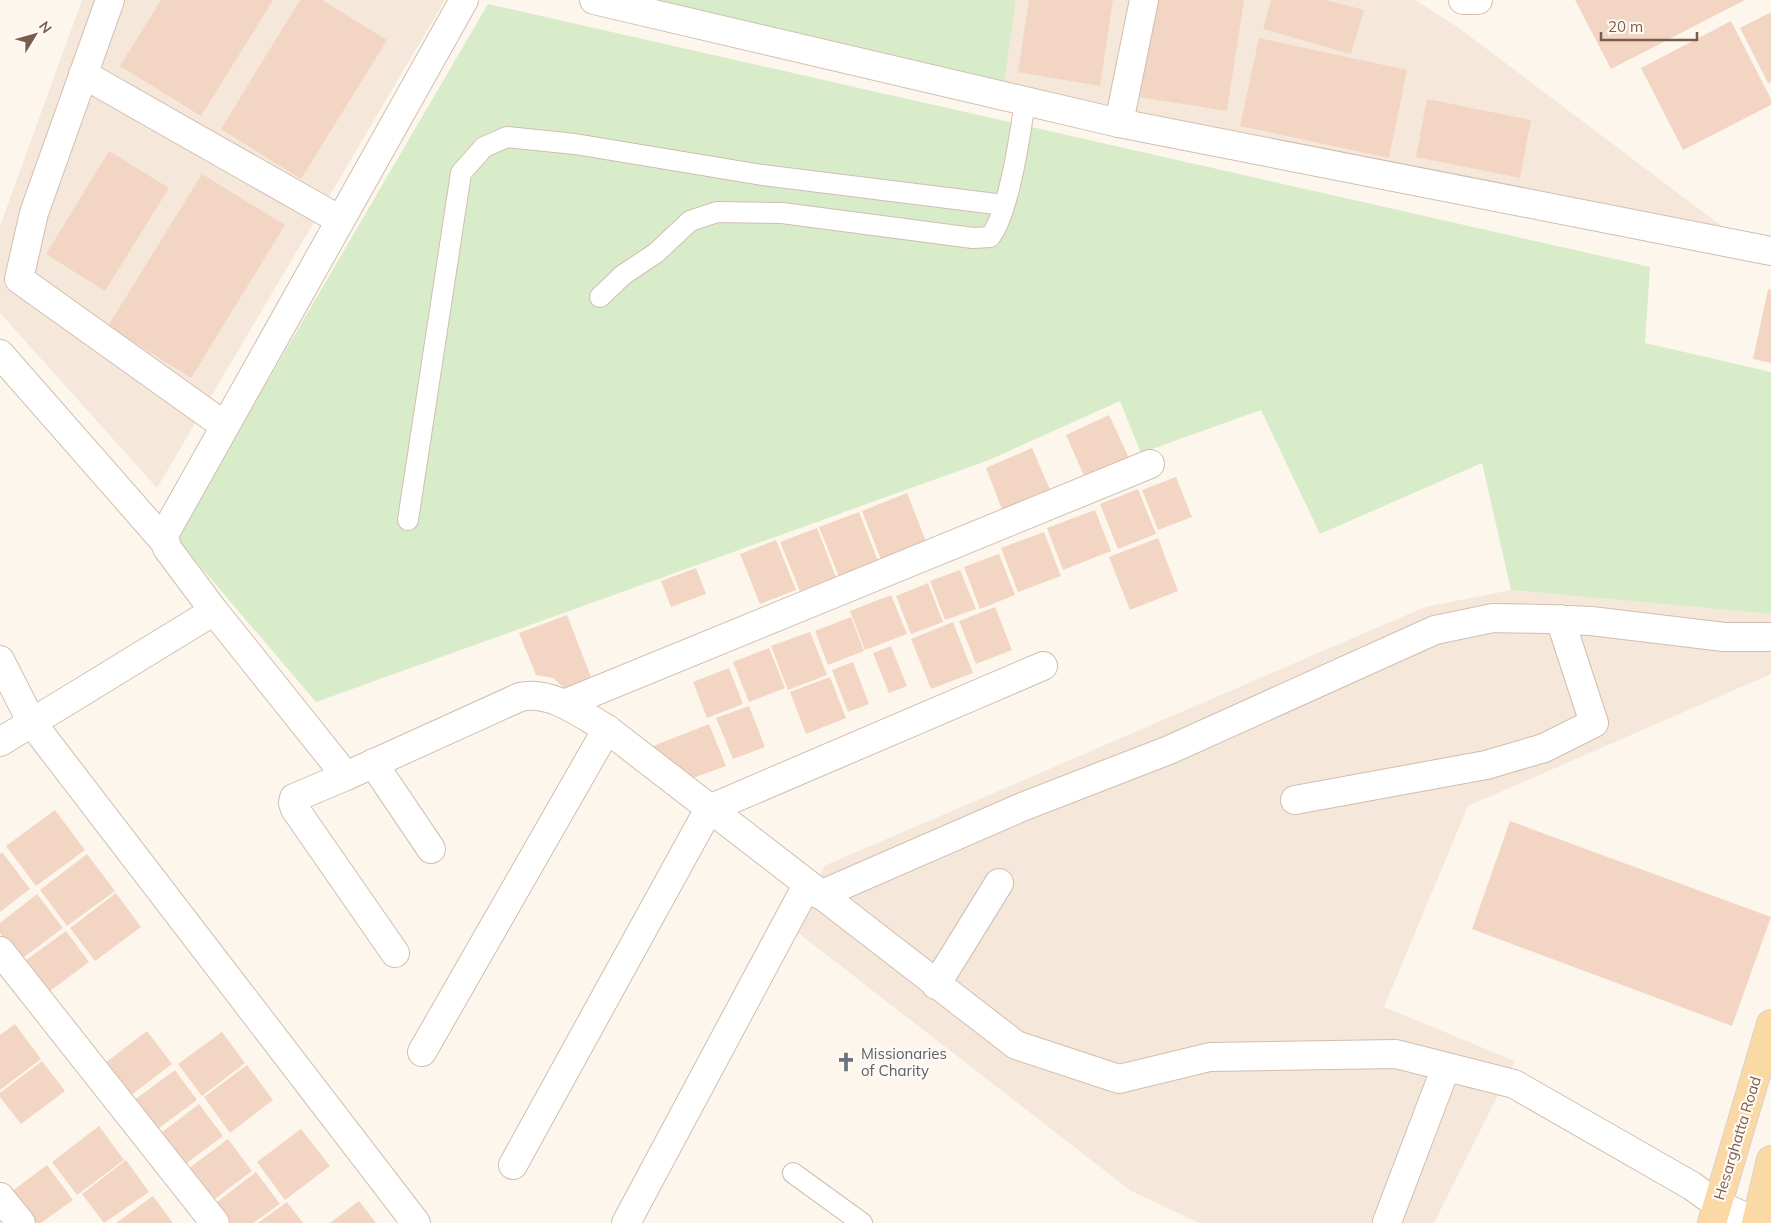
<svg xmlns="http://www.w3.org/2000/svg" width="1771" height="1223" viewBox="0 0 1771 1223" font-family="Mulish,sans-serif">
<rect width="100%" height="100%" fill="#fdf6ec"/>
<path fill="#f5e8da" d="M82,0H445L157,488L0,313V226Z
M1016,0H1415L1459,28L1723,227L1004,85Z
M1511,590L1771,614V674L1468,806L1384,1007L1515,1061L1434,1223H1199L1131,1191L797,932L824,866L1425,607Z"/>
<path fill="#d8ecc9" d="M655,0H1016L1004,85Z
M488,4L1650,267L1645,343L1771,372V614L1511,590L1482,463L1320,534L1261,410L1141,453L1120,401L989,460L316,702L176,538Z"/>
<path fill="#f3d5c3" d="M161,0H273L201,116L120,66Z
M300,0H322L387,40L301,179L221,129Z
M1029,0H1113L1100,86L1018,72Z
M1154,0H1244L1227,111L1139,97Z
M1271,0H1326L1364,10L1351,54L1263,29Z
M1575,0H1745L1611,69Z
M1771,12V82L1768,83L1740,28Z
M1731,21L1771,99V105L1683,150L1641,68Z
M1259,38L1407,70L1389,158L1240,126Z
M1427,99L1531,120L1520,178L1416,157Z
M109,151L169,188L105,291L46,254Z
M202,174L285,225L191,378L108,326Z
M1768,289L1771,290V363L1753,359Z
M1109,415L1129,458L1085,478L1066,435Z
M1032,448L1051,492L1003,512L986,468Z
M1176,477L1192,517L1158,530L1142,490Z
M1138,489L1156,534L1118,549L1100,504Z
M907,493L927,544L882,562L862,511Z
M1095,510L1111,551L1063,570L1047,528Z
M859,512L878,561L839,577L819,527Z
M817,528L836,577L800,591L780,542Z
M1044,532L1061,576L1018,592L1001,548Z
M1158,538L1178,591L1130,610L1109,557Z
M776,540L796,590L760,604L740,554Z
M999,554L1015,595L980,609L964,567Z
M696,568L706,594L671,607L661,581Z
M960,570L976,609L945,620L930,581Z
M928,583L943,622L911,634L896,596Z
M891,595L907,634L865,650L850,611Z
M995,607L1012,650L976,664L959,621Z
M567,615L591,677L564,688L553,678L536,675L519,633Z
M851,617L864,651L828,665L815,631Z
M953,622L973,673L931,689L911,639Z
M810,632L827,675L788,690L771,646Z
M891,646L907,686L889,693L873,653Z
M769,648L785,688L749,702L733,662Z
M853,662L869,704L848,712L832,670Z
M729,668L743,704L707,718L693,682Z
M830,677L846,718L806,734L790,692Z
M749,706L765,747L733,759L716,718Z
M709,724L726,766L690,779L648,748Z
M55,810L85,850L36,886L6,846Z
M1510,821L1771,917L1732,1026L1472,929Z
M2,852L30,889L0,912V854Z
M87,854L115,891L67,926L40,890Z
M116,893L141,927L95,961L70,928Z
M37,894L63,928L20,960L0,933V923Z
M66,931L89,962L46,994L22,963Z
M15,1024L41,1059L0,1090V1035Z
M147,1031L172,1064L126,1099L101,1066Z
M222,1032L245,1063L202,1096L178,1064Z
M42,1061L65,1091L21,1124L0,1097V1093Z
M247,1065L273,1100L230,1133L204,1097Z
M175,1070L197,1100L155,1131L133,1101Z
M199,1104L223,1136L184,1165L161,1133Z
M99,1126L124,1160L77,1195L52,1162Z
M301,1129L330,1166L285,1200L257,1162Z
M228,1139L252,1171L208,1204L184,1172Z
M126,1160L149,1192L104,1223L82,1194Z
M47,1165L73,1200L41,1223H28L7,1195Z
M256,1172L280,1204L253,1223H226L213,1205Z
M153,1196L173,1223H116Z
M359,1201L376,1223H330Z
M287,1202L303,1223H258Z"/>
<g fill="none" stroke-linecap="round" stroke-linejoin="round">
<defs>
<path id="service" d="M600,297L623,275L656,253L690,221L717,212L782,213L973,238L990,237C1009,213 1020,135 1025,102
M408,520L461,173L484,147L507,137L575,144L762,175L1004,205
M793,1173L862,1223"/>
<path id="minor" d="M110,0L34,213L19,279L225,426
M1463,0H1478
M83,74L340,220
M1119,123L1144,0
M0,354L164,541
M0,660L32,723L416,1223
M564,704L1150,464
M373,763L431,849
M346,776L294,798L293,803L295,809L395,953
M1295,800L1486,765L1544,748L1594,723L1560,619
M820,895L1022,807L1169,750L1435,630L1493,618L1546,619L1591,621L1724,637H1771
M0,951L215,1223
M936,985L999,883
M422,1052L607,729
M513,1165L709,809L1043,666
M0,1197L21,1223
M1387,1222L1446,1067
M626,1223L807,885"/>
<path id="tertiary" d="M594,0L1119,123L1771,251
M214,611L167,548L164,535L464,0
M0,742L214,611L346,776L520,697C551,690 581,714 607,729L1016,1045L1119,1079L1210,1057L1396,1054L1514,1084L1692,1186L1717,1204L1756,1222"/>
<path id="primary" d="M1712,1223L1771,1024
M1756,1223L1771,1160"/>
</defs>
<use href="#service" stroke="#d1beb0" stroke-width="22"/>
<use href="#minor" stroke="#d1beb0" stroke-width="30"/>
<use href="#tertiary" stroke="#d1beb0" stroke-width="30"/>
<use href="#primary" stroke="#dad1cd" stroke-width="30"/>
<use href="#service" stroke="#fff" stroke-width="20"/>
<use href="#minor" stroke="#fff" stroke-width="28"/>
<use href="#tertiary" stroke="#fff" stroke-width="28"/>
<use href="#primary" stroke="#fbd9a5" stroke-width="28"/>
</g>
<defs>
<symbol id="church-bare" viewBox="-9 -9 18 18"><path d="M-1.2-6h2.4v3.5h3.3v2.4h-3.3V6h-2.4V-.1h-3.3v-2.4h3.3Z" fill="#6b7280" stroke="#fffaf3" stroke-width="2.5" paint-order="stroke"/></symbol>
</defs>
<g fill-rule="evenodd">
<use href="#church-bare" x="832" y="1048" width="28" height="28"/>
</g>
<g text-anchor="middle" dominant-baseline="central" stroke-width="4.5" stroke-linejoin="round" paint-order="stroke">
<g font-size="15" fill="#5b616d" stroke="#fffaf3" text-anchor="start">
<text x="861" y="1053">Missionaries<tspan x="861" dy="17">of Charity</tspan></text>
</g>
<g font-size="15" fill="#7a5c4d" stroke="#fffaf3">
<text transform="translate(1737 1138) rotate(-73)">Hesarghatta Road</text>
</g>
</g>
<g transform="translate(35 35) rotate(53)" stroke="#fffaf3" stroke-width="4" paint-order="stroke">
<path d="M0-4L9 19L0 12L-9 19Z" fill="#7a5c4d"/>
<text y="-8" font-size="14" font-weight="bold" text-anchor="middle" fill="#7a5c4d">N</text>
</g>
<path d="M1601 32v8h96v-8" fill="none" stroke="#7a5c4d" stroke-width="2.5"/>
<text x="1608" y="32" font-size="15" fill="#7a5c4d" stroke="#fffaf3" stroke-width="4" paint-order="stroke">20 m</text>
</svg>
